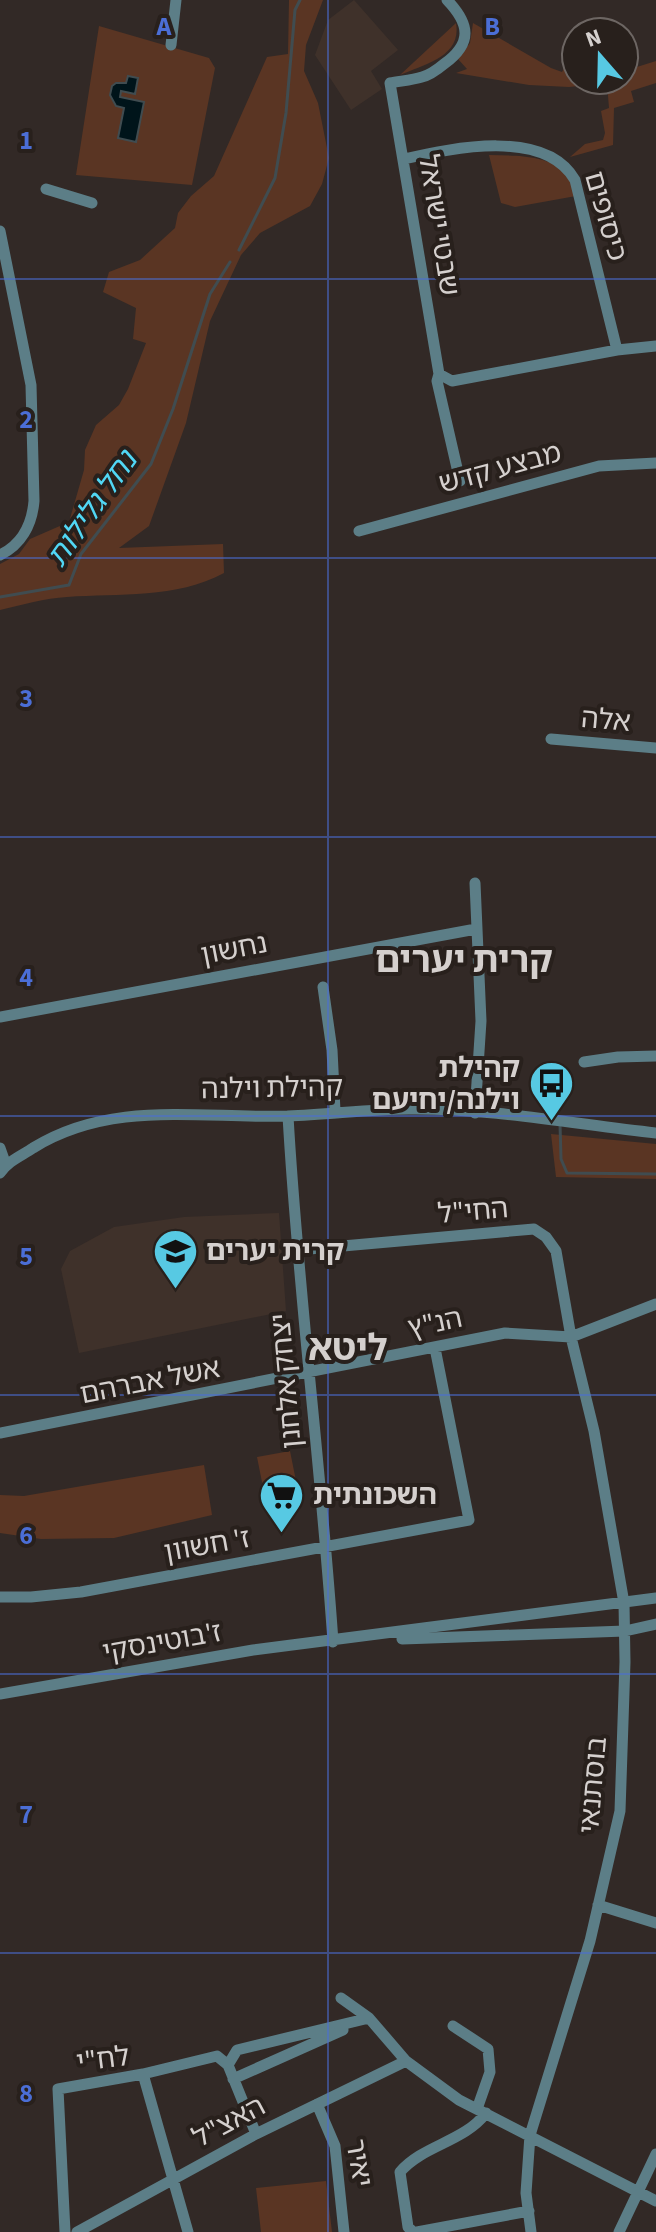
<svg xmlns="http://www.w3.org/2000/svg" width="656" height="2232" viewBox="0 0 656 2232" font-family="'Source Sans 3','Noto Sans Hebrew',sans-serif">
<rect width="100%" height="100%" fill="#322926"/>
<path fill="#3f312a" d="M354,0L398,50L371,71L382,89L351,110L315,55L328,20Z
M279,1213L286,1311L79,1353L61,1269L70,1251L114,1227L184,1217Z"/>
<path fill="#5a3523" d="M289,0H323L306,45L304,71L318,103L329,158L322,184L310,206L260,233L241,255L210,321L186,423L149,526L119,548L223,544L224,573C176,599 119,593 67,597C45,598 22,605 0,610V564L19,554L30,539L69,522L84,470L85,450L96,425L119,405L128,389L146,343L133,339L136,308L103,292L109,272L140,260L175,228L178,213L191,196L214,176L267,57L288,54Z
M456,23C462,57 424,64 400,75Z
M473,23L551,68L562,72L565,67L576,71V80H624V71L656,61V83L631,91L634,102L614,108L613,145L570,157L585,144L603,140L605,133L601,111L609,108L607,83L569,87L529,85L456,73L467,69L458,59L470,43Z
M99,26L209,58L215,68L192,185L76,175Z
M489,155C514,156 545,154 565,172C571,177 573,188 576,196L515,207L501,203Z
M551,1134L656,1144V1179L556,1177Z
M290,1451L299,1496L266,1502L257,1457Z
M204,1465L212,1515L114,1538L41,1539L0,1533V1495L24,1496Z
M326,2181L332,2232H261L256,2188Z"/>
<path fill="#00141a" stroke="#404c50" stroke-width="2" d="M128,76L138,78L135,94L121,91L120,97L144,102L136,142L118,138L124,108L116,106L110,95L112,86L116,83H126Z"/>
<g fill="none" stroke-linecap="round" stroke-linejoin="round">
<path stroke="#404c50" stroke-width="3" d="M239,250L275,178L286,113L295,10L300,0
M0,597L69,585L81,554L151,464L173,409L210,294L230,262
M560,1124L561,1159L567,1173L656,1174"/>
<path stroke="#5c7e87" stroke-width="11" d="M447,0C470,24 473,43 444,64C438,69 430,75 422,77C412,80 400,81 390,83L439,374L437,381L460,481
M171,45L176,0
M404,159C453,148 545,128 575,180L617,350
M46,189L92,203
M0,231L31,385L34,501C32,525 21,545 0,555
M439,374L452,381L617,350L656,346
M359,531L599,466L656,463
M551,739L656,748
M475,883L481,1021L475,1113
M323,987L332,1050L335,1111
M0,1017L476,929
M584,1062L618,1057L656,1056
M288,1116C298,1292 321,1466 333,1642
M0,1148L6,1165
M0,1173C8,1161 21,1156 33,1148C112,1099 201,1119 288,1116C328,1115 368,1109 409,1109C491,1108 574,1124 656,1133
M298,1250L534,1229L546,1237L556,1251L571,1337L594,1431L624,1603L625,1662L620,1811L590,1941L530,2135L526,2193L531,2232
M0,1433L505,1333L571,1337L656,1304
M0,1597H31L81,1592L469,1520L435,1348
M402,1639L625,1631L656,1624
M0,1694L253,1650L656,1598
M598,1905L656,1923
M341,1998L369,2018L406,2061L459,2100L656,2201
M453,2026L488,2049L490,2072L477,2109
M228,2065L237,2050L369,2018
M143,2074L217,2056L228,2065L256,2134
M233,2079L343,2030
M317,2104L335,2146L344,2232
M65,2232L58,2089L143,2074L188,2232
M77,2232L256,2134L406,2061
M413,2232L408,2227L400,2172C423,2145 464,2142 486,2113
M417,2232L529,2211
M619,2232L656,2154"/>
</g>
<path fill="none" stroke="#4b6ed6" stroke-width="2" stroke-opacity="0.55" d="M328,0V2232M0,279H656M0,558H656M0,837H656M0,1116H656M0,1395H656M0,1674H656M0,1953H656"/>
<defs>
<symbol id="bus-pin" viewBox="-11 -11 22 30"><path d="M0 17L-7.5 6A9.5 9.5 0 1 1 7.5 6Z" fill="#57c9e3" stroke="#28201c"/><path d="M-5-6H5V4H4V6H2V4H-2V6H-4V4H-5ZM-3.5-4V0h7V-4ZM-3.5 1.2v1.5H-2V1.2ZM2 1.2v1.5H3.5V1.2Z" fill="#111"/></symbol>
<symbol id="school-pin" viewBox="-11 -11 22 30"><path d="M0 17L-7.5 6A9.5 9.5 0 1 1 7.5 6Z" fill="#57c9e3" stroke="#28201c"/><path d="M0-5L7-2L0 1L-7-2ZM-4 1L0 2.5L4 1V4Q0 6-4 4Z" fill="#111"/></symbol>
<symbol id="supermarket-pin" viewBox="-11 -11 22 30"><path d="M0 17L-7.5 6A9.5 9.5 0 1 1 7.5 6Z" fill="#57c9e3" stroke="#28201c"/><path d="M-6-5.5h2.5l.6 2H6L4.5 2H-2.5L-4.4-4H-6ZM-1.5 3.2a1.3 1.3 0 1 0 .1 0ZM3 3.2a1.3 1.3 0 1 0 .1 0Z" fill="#111"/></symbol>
</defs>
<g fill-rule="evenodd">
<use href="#bus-pin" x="526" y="1058" width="51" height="69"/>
<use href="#school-pin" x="150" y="1226" width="51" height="69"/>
<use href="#supermarket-pin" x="256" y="1470" width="51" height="69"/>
</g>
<g text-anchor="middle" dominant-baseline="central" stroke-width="8" stroke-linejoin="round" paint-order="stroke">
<g font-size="28" fill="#d5d0ce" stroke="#28201c">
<text transform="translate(606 216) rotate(74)">כיסופים</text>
<text transform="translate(439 225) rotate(81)">שבטי ישראל</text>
<text transform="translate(500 468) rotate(-15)">מבצע קדש</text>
<text transform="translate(606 720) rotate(5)">אלה</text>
<text transform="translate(234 949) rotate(-11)">נחשון</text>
<text transform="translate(272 1088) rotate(-1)">קהילת וילנה</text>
<text transform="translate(473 1211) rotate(-5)">החי"ל</text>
<text transform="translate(435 1323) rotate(-12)">הנ"ץ</text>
<text transform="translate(150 1381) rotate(-11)">אשל אברהם</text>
<text transform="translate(286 1381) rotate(-95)">יצחק אלחנן</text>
<text transform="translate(207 1545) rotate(-10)">ז' חשוון</text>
<text transform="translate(162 1642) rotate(-10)">ז'בוטינסקי</text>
<text transform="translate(593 1785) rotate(-85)">בוסתנאי</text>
<text transform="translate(103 2059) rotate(-7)">לח"י</text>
<text transform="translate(229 2122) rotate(-28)">האצ"ל</text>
<text transform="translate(359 2163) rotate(80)">יאיר</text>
</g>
<g font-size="28" font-weight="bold" fill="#d5d0ce" stroke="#28201c" text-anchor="start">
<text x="520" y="1068" text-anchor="end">קהילת<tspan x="520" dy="32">וילנה/יחיעם</tspan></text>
<text x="206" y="1251">קרית יערים</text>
<text x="313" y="1495">השכונתית</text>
</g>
<g font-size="30" font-style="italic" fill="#51d7f5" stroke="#28201c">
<text transform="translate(92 509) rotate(-55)">נחל גלילות</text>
</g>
<g font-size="36" font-weight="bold" fill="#d5d0ce" stroke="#28201c">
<text x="464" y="960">קרית יערים</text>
<text x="348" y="1348">ליטא</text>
</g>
</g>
<g font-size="26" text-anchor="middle" font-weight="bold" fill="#4b6ed6" stroke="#28201c" stroke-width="8" stroke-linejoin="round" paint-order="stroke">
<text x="164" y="35">A</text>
<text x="492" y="35">B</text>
<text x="26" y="149">1</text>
<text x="26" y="428">2</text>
<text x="26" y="707">3</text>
<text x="26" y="986">4</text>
<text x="26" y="1265">5</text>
<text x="26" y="1544">6</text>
<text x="26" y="1823">7</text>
<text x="26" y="2102">8</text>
</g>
<g transform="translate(600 56) rotate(340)"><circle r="38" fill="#28201c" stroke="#6d6663" stroke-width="2"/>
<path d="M0-6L14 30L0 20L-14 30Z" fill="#57c9e3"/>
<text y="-12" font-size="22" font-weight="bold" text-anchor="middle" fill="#d5d0ce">N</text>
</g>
</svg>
